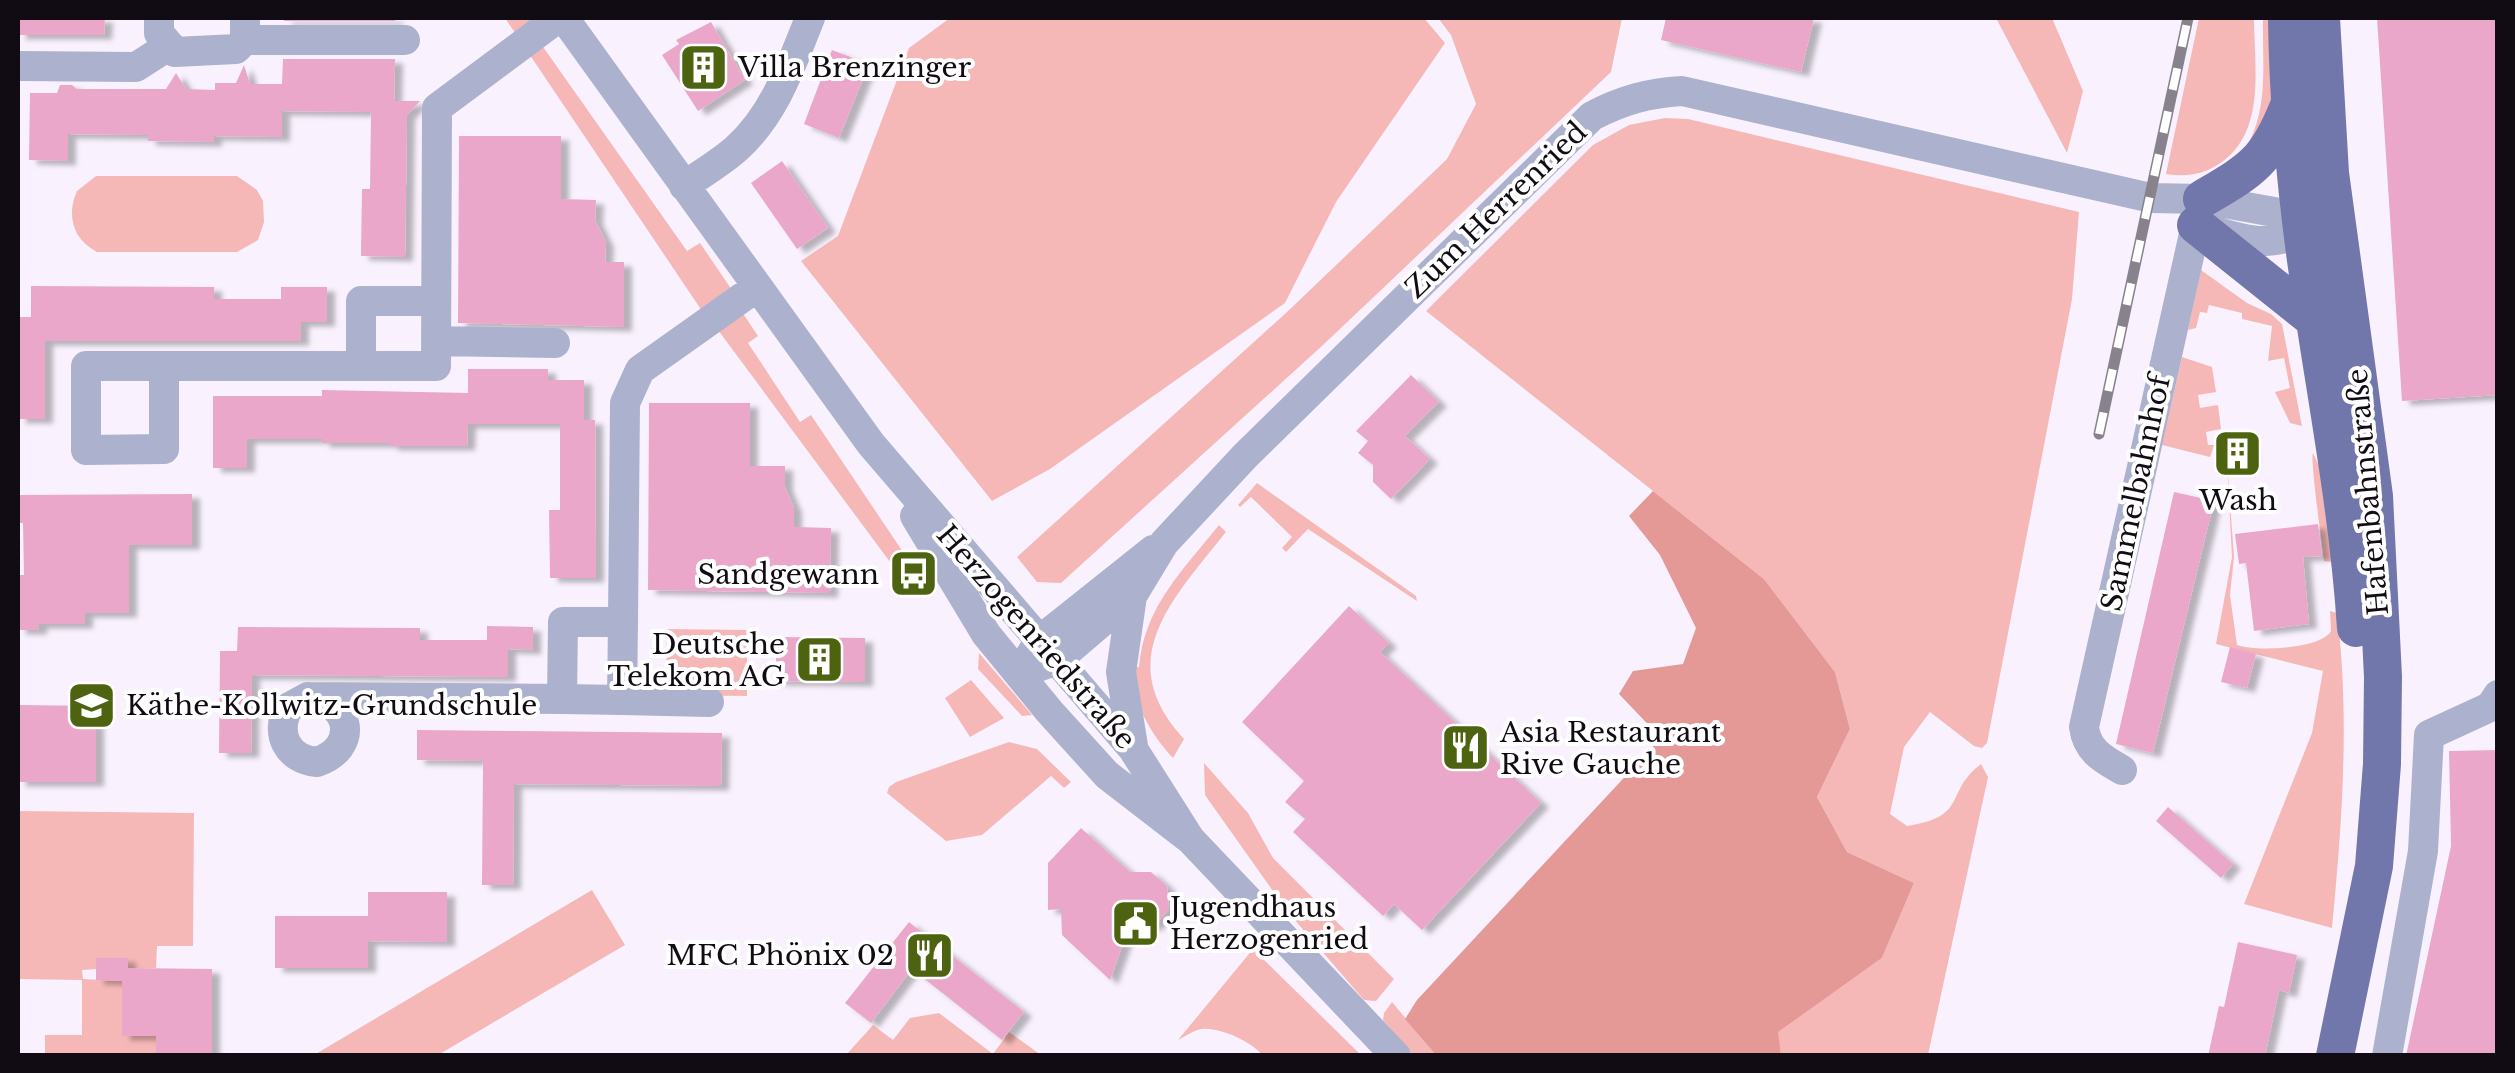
<svg xmlns="http://www.w3.org/2000/svg" width="2515" height="1073" viewBox="0 0 2515 1073" font-family="'Libre Baskerville',serif">
<defs>
<filter id="shadow"><feDropShadow dx="8" dy="4.5" stdDeviation="2.5" flood-color="#0004"/></filter>
</defs>
<rect width="100%" height="100%" fill="#f9f2fe"/>
<path fill="#f6b8b6" d="M505,18H542L541,44L687,251L700,243L732,290L702,311Z
M950,18H1424L1445,43L1336,202L1285,303L1050,469L992,501L801,261L838,236L909,48Z
M1438,18H1622L1611,72L1323,345L1061,583L1037,582L1017,557L1287,312L1447,159L1476,104L1451,35Z
M1996,18H2052L2083,91L2067,153Z
M2199,18H2254C2254,66 2267,133 2219,164C2202,175 2186,177 2166,174Z
M2263,18H2272V109L2248,144C2269,105 2262,61 2263,18Z
M1665,118L1688,119L2079,212L2072,299L1987,743L1982,748L1974,746L1930,712L1904,747L1890,814L1907,826C1970,816 1943,793 1981,764L1988,777L1928,1055H1781L1777,1032L1882,958L1914,883L1847,852L1817,797L1850,729L1835,672L1764,579L1426,311L1593,145L1629,125Z
M96,176H237L257,190L263,201L264,222L258,240L237,252H97C73,240 66,215 77,191Z
M2201,270L2247,303L2271,314L2282,324L2302,426L2290,423L2275,392L2290,388L2284,358L2268,361L2272,326L2242,319V313L2209,305L2207,313L2200,312L2196,328L2188,330Z
M740,309L758,336L748,343L800,422L811,415L903,552L890,562L715,326Z
M2182,357L2212,367L2216,392L2198,395L2200,408L2218,405L2221,429L2206,432L2208,445H2214L2210,457L2162,445Z
M2313,453L2320,468L2332,562L2324,561C2322,542 2310,462 2313,453Z
M2227,462L2234,557L2230,595L2237,645C2256,652 2321,649 2331,631L2330,611L2337,613C2350,717 2342,824 2332,928L2244,904L2312,733L2323,671L2216,644L2232,557Z
M1257,483L1416,596L1417,601L1308,529L1286,552L1282,548L1292,537L1251,497L1240,507L1238,505Z
M1219,525L1226,532C1174,598 1110,659 1184,739L1173,758C1148,731 1135,704 1130,668L1139,667C1144,607 1183,570 1219,525Z
M667,629L747,630V696L666,695Z
M979,653L1032,715L1022,716L978,669Z
M971,680L1004,718L970,737L945,698Z
M1009,742L1037,749L1071,782L1064,788L1051,776L982,835L946,841L887,793L889,787L896,782Z
M1204,763L1248,813L1273,858L1394,979L1376,1001L1364,1000L1287,911L1205,795Z
M18,811L194,813L193,946H157L156,968H128V958H97L96,969L82,970L83,979L122,981V1036H156V1055H45V1035H82V980L18,979Z
M592,890L625,945L438,1055H314Z
M1253,949L1361,1055H1262C1253,1042 1218,1026 1201,1029C1194,1030 1184,1037 1178,1040Z
M1392,1002L1436,1055H1413L1383,1020L1384,1013Z
M939,1013L993,1054L1009,1032L1041,1055H846L873,1025L893,1040L910,1018Z"/>
<path fill="#e59997" d="M1653,491L1764,579L1835,672L1850,729L1817,797L1847,852L1914,883L1882,958L1778,1032L1781,1055H1436L1405,1019L1417,1000L1661,738L1619,694L1633,671L1683,664L1696,628L1660,555L1629,516Z"/>
<path fill="#eba7ca" filter="url(#shadow)" d="M18,18H105L104,35H18Z
M284,18H396L395,21H284Z
M1666,18H1814L1801,72L1661,40Z
M2377,18H2498V395L2402,401Z
M711,22L745,80L698,111L662,55L679,44L676,40Z
M832,50L869,64L839,138L804,124Z
M283,59H395L394,101H420L407,115L405,257L361,256L362,189H370L371,112L282,111V137L214,136V142L148,141V135L68,134V161L29,160L30,93H57L60,85H72L77,89H166L176,73L186,89L215,90V83H236L244,65L250,84H282Z
M459,136H561V199L596,200L595,220L606,243L605,262H624V327L458,323Z
M782,161L828,228L797,249L751,183Z
M31,286L214,287V299H281V287H327V322H301V341H45V419H18V317H31Z
M468,369H548V380H584V420H595L596,578H550L549,510H560V424H468L467,446H390V443H322V439H247V468H213V396H322V390L468,393Z
M1411,375L1439,402L1405,436L1430,459L1391,499L1373,482V465L1358,453L1368,441L1356,431Z
M649,403H750V466H785V487L794,508V527L831,528L830,593L648,590Z
M2247,430L2251,458L2234,461L2230,433Z
M2174,492L2214,501L2153,753L2116,744Z
M192,494V545H129V613H85V624H39V630H18V575H24L23,523H18V495Z
M2318,524L2322,556L2303,557L2309,624L2254,631L2246,563L2239,564L2235,534Z
M1349,606L1389,643L1380,652L1541,803L1422,930L1394,904L1383,916L1293,832L1305,819L1285,802L1304,781L1242,722Z
M487,626L533,627V650L508,649V677L252,675L251,753H219L220,651H237L238,627L420,628V640H487Z
M776,637L865,638V682L776,681Z
M2230,647L2256,654L2247,688L2221,682Z
M18,705L96,706V782H18Z
M417,730L722,733L721,786L514,784L513,885H482L483,761L417,760Z
M2498,750V1056H2406L2451,846L2449,751Z
M2168,807L2233,864L2221,878L2156,821Z
M1081,828L1130,872H1151L1167,886L1169,909L1154,926L1129,927L1110,980L1062,935L1061,909L1048,910V863Z
M368,892H447V942L368,941V968H275V916H368Z
M909,922L1024,1012L1002,1040L912,969L871,1023L845,1003Z
M2238,942L2297,955L2289,993L2279,990L2265,1056H2208L2219,1006L2224,1007Z
M96,958H128V968L212,969V1056H156V1036H122V981L96,980Z"/>
<g fill="none" stroke-linecap="round" stroke-linejoin="round">
<path stroke="#acb1ce" stroke-width="30" d="M159,18V33L175,52L236,49L245,40V18
M564,18L871,444L1133,749L1190,839
M245,40H405
M18,66L136,67L167,47
M684,186C701,174 720,163 736,149C775,114 791,65 810,18
M2211,230C2262,246 2270,244 2321,228
M436,301H361V366H436L437,108L558,18
M436,341L555,343
M164,366V449L86,450V366H361
M915,516L986,634L1049,711L1107,775L1190,839L1396,1056
M1132,596L1121,672L1133,746
M623,622L622,700L562,699L563,622H623L625,403L640,370L757,287
M1030,656L1040,640L1153,550
M1019,674L1057,660L1132,596L1164,543L1245,456L1592,116C1623,100 1648,93 1682,91L2151,198L2202,199L2318,220
M308,697C352,701 359,748 317,762C287,759 275,734 288,708L308,697L562,699
M622,700L709,702
M2122,770C2103,759 2087,751 2084,727L2200,207
M2387,1056L2423,851L2429,735L2490,707L2498,695"/>
<path stroke="#7177aa" stroke-width="38" d="M2287,18C2288,99 2295,179 2306,260C2323,383 2348,504 2356,628
M2321,18L2330,173L2374,496L2383,677L2382,764L2374,866L2335,1056
M2202,199C2251,170 2266,163 2288,108
M2196,225L2315,320"/>
<defs>
<path id="rail" d="M2099,434L2188,18"/>
</defs>
<use href="#rail" stroke="#88828c" stroke-width="11"/>
<use href="#rail" stroke="#fff" stroke-width="8" stroke-dasharray="22" stroke-linecap="butt"/>
</g>
<defs>
<symbol id="building-square" viewBox="-11 -11 22 22"><rect x="-9" y="-9" width="18" height="18" rx="4" fill="#4e6310" stroke="#fff"/><path d="M-4-6H4V6H1V3H-1V6H-4ZM-2.5-4.3h1.7v1.8h-1.7ZM.8-4.3h1.7v1.8H.8ZM-2.5-1h1.7V.8h-1.7ZM.8-1h1.7V.8H.8Z" fill="#fff"/></symbol>
<symbol id="bus-square" viewBox="-11 -11 22 22"><rect x="-9" y="-9" width="18" height="18" rx="4" fill="#4e6310" stroke="#fff"/><path d="M-5-6H5V4H4V6H2V4H-2V6H-4V4H-5ZM-3.5-4V0h7V-4ZM-3.5 1.2v1.5H-2V1.2ZM2 1.2v1.5H3.5V1.2Z" fill="#fff"/></symbol>
<symbol id="school-square" viewBox="-11 -11 22 22"><rect x="-9" y="-9" width="18" height="18" rx="4" fill="#4e6310" stroke="#fff"/><path d="M0-5L7-2L0 1L-7-2ZM-4 1L0 2.5L4 1V4Q0 6-4 4Z" fill="#fff"/></symbol>
<symbol id="restaurant-square" viewBox="-11 -11 22 22"><rect x="-9" y="-9" width="18" height="18" rx="4" fill="#4e6310" stroke="#fff"/><path d="M-5-6h1v4h1v-4h1v4h1v-4h1v5L-1.5 .5V6h-2V.5L-5-1ZM5-6V6H3V1.5H1.5Q1.5-4 5-6Z" fill="#fff"/></symbol>
<symbol id="civic-square" viewBox="-11 -11 22 22"><rect x="-9" y="-9" width="18" height="18" rx="4" fill="#4e6310" stroke="#fff"/><path d="M-.6-6.5H3V-4.5H.6V-3L4-1V1h2V6H-6V1h2V-1L-.6-3ZM-1.2 2.5V6h2.4V2.5Z" fill="#fff"/></symbol>
</defs>
<g fill-rule="evenodd">
<use href="#building-square" x="676" y="40" width="55" height="55"/>
<use href="#building-square" x="2210" y="426" width="55" height="55"/>
<use href="#bus-square" x="886" y="546" width="55" height="55"/>
<use href="#building-square" x="792" y="632" width="55" height="55"/>
<use href="#school-square" x="64" y="678" width="55" height="55"/>
<use href="#restaurant-square" x="1438" y="720" width="55" height="55"/>
<use href="#civic-square" x="1108" y="896" width="55" height="55"/>
<use href="#restaurant-square" x="902" y="928" width="55" height="55"/>
</g>
<g text-anchor="middle" dominant-baseline="central" stroke-width="8" stroke-linejoin="round" paint-order="stroke">
<g font-size="28" fill="#110b14" stroke="#fff" text-anchor="start">
<text x="738" y="67">Villa Brenzinger</text>
<text x="2238" y="500" text-anchor="middle">Wash</text>
<text x="879" y="574" text-anchor="end">Sandgewann</text>
<text x="785" y="644" text-anchor="end">Deutsche<tspan x="785" dy="32">Telekom AG</tspan></text>
<text x="126" y="705">Käthe-Kollwitz-Grundschule</text>
<text x="1500" y="732">Asia Restaurant<tspan x="1500" dy="32">Rive Gauche</tspan></text>
<text x="1170" y="907">Jugendhaus<tspan x="1170" dy="32">Herzogenried</tspan></text>
<text x="894" y="955" text-anchor="end">MFC Phönix 02</text>
</g>
<g font-size="28" fill="#110b14" stroke="#fff">
<text transform="translate(1496 210) rotate(-44)">Zum Herrenried</text>
<text transform="translate(2368 492) rotate(-95)">Hafenbahnstraße</text>
<text transform="translate(2136 493) rotate(-78)">Sammelbahnhof</text>
<text transform="translate(1036 637) rotate(49)">Herzogenriedstraße</text>
</g>
</g>
<rect width="2515" height="1073" fill="none" stroke="#110b14" stroke-width="40"/>
</svg>
